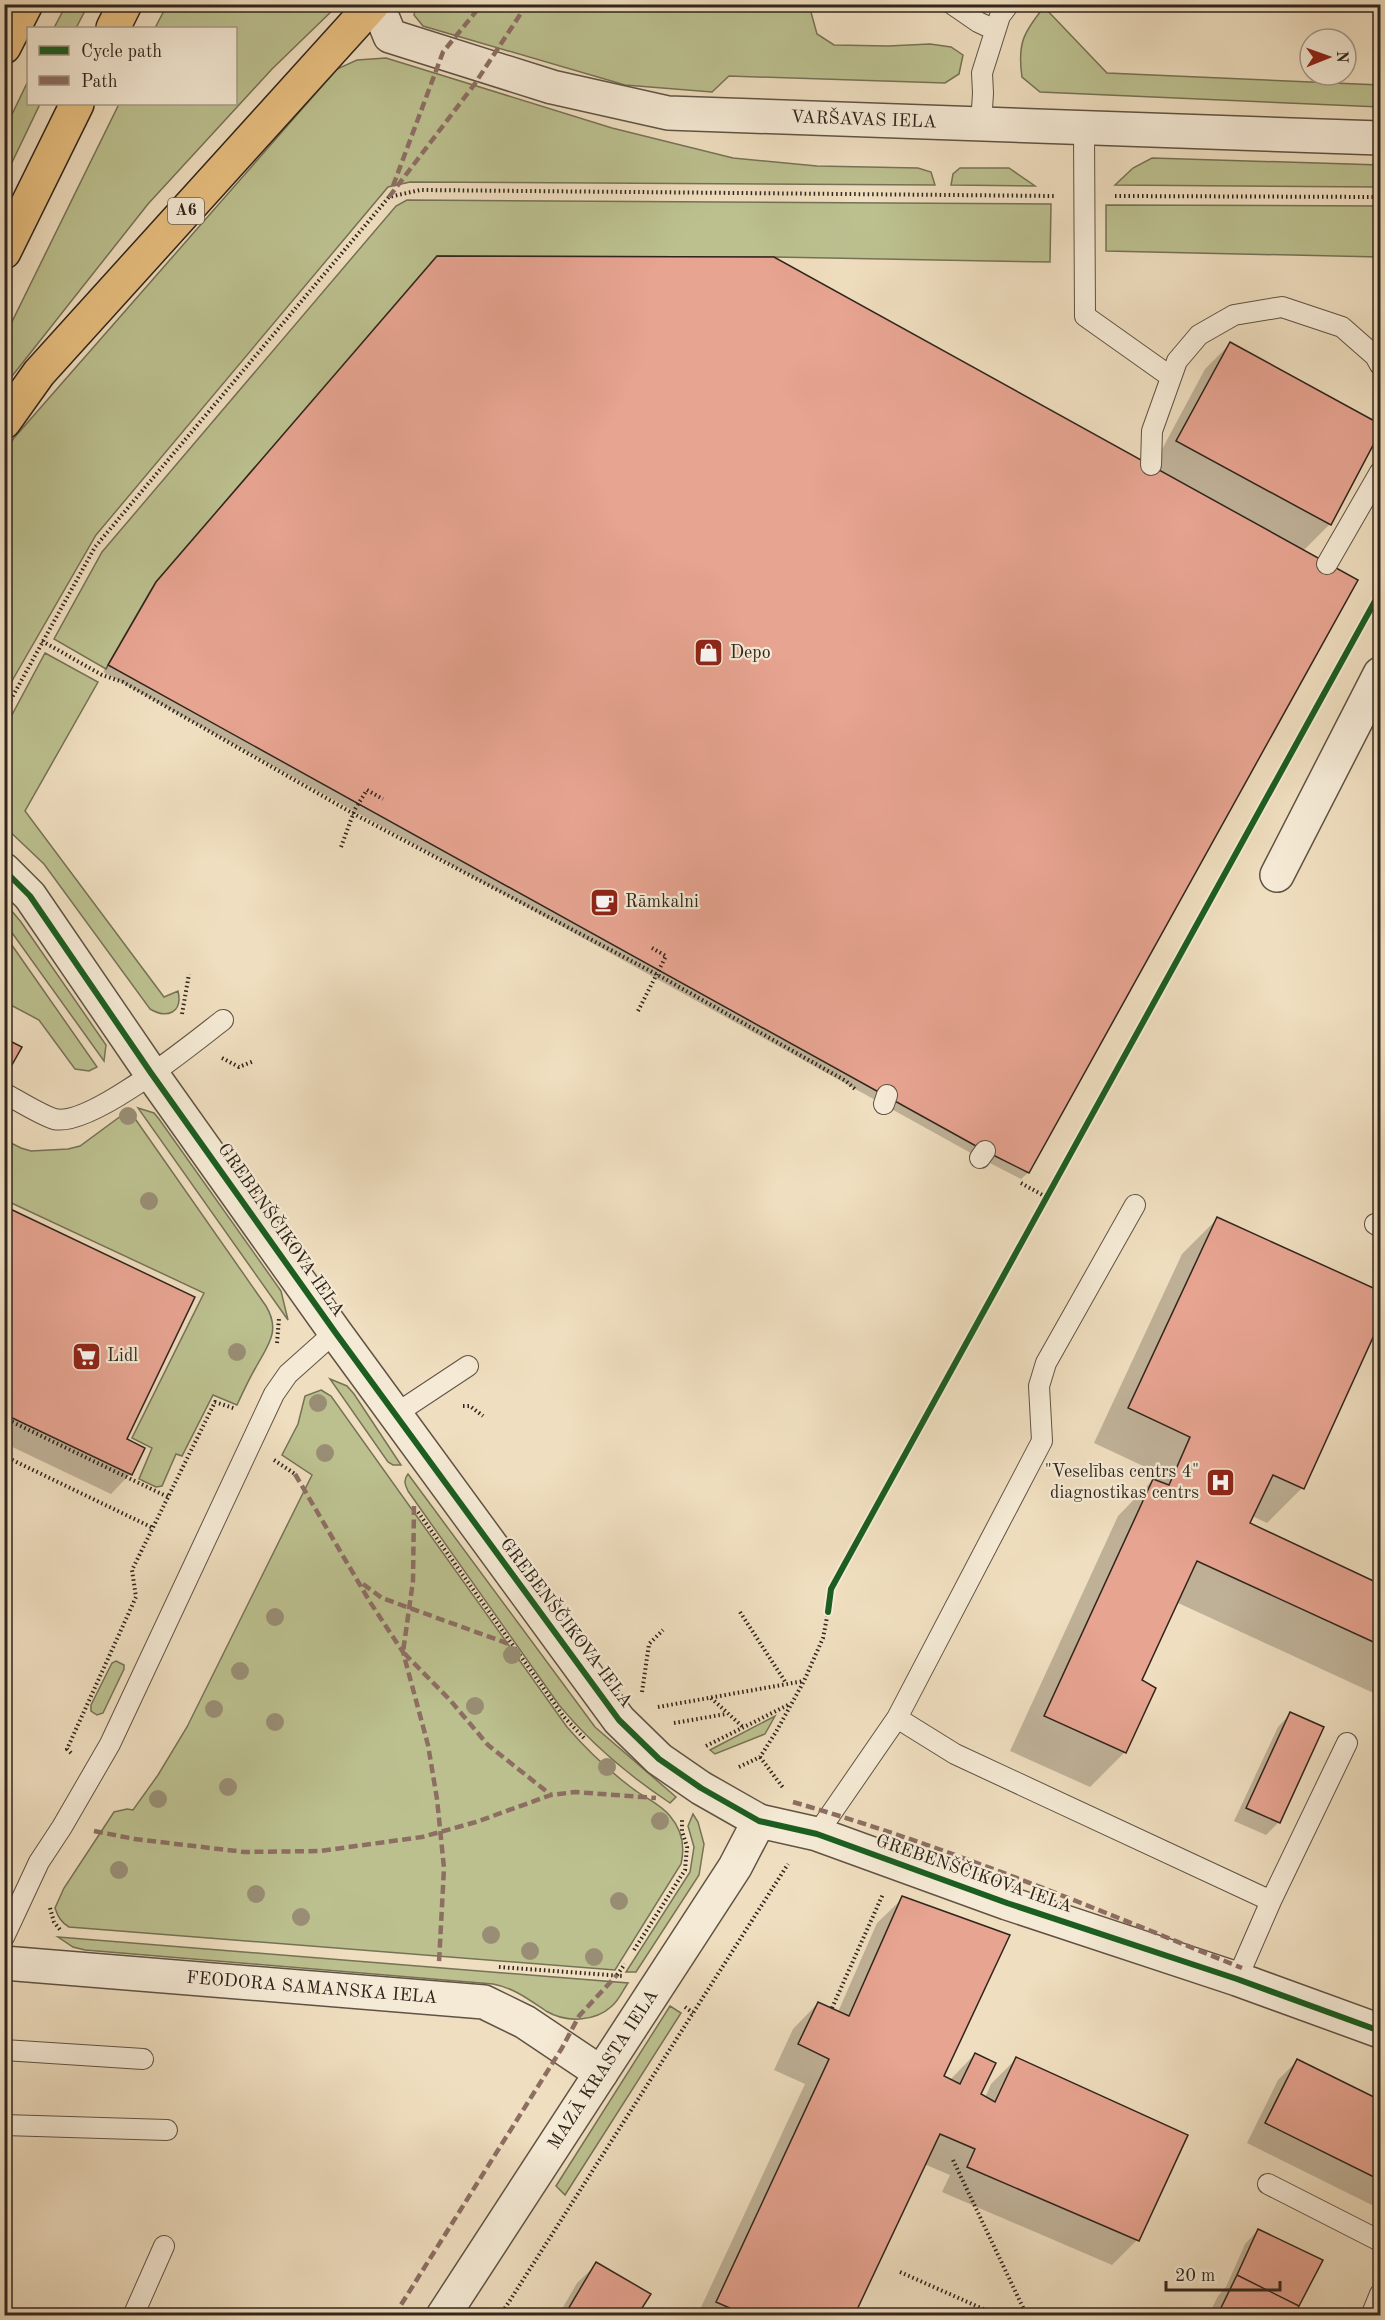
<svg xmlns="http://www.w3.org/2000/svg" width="1385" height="2320" viewBox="0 0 1385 2320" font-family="'Old Standard TT',serif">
<rect width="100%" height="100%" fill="#efdebf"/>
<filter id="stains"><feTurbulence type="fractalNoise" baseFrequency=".00333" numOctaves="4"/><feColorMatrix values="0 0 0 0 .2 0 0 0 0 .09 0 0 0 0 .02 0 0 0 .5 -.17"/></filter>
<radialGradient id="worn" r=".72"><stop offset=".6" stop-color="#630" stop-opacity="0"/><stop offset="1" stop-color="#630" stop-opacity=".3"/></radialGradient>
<path fill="#bcc08f" stroke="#767256" stroke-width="1.5" d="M416,4L809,5L817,34L834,45L888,46L930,44L951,47L963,55L959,74L945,83L729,76L712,92L625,85L423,26L414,15Z
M66,5H88L76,28H54Z
M167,5H338L272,69L148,204L5,385V336L119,104H236V28H155Z
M1044,7L1107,73L1380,85V107L1040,92L1022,77C1017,43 1024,32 1044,7Z
M386,58L612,128L733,158L817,166L918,168L931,172L935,185L410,182L388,187L96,535L5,693V453L14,438L337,69L357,60Z
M28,81V104H40L5,177V129Z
M1152,158L1380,165V187L1115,185L1133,168Z
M960,168H1009L1035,186L951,185L953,174Z
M407,200L1051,204L1050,262L774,257L437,256L156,582L106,669L54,639L102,552L396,206Z
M1106,205L1380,206V257L1106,251Z
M45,653L98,682L25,811L164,997L178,991C183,1013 167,1019 150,1009L44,864L5,827V728Z
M5,903L21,922L106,1045L104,1061L5,923Z
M5,936L9,941L97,1067L89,1071L75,1069L39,1020L5,1002Z
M138,1108L154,1113L159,1119L281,1291L288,1320Z
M129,1110L266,1306C281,1331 268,1345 256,1367C249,1379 243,1392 237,1405L213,1395L182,1456L176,1454L162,1486L156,1487L139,1479L152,1448L132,1438L204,1293L5,1200V1140L21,1148L31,1151L68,1149L80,1146Z
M330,1379L347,1386L354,1394L401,1465H393L388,1462Z
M321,1390L331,1396L567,1727C586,1749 608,1770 632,1788C643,1797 661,1804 670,1816C682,1830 685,1847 681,1864L615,1970L69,1927C61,1922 58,1917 55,1908L64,1888L114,1812L127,1809L133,1810L158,1775L187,1727L312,1475L282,1455L298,1424L305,1396Z
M408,1474L595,1727L676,1797L670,1803C628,1775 591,1744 559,1705L408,1491C405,1485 403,1480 408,1474Z
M116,1661L124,1665V1669L103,1713L97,1715L91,1711V1705L112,1663Z
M775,1716L765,1734L715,1754L710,1750Z
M693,1814L698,1822L704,1844L699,1875L636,1972H626L690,1872L694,1847L688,1826Z
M58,1937L628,1983C623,1990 619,2000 612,2006C595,2022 566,2023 546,2011C528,1999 514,1988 493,1984L85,1950L73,1947Z
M670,2006L681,2013L565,2195L556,2186Z"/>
<path fill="#0003" d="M431,264L1152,468L1205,369L1230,344L1380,425V429L1330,524L1303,551L1356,580L1028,1173L1021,1179L978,1157L103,672L150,590Z
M4,1208L125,1440L143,1448L130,1474L111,1494L4,1443Z
M1217,1219L1380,1293V1319L1302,1488L1267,1523L1252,1516L1248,1524L1380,1585V1696L1176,1602L1140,1680L1125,1752L1090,1787L1010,1751L1118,1516L1151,1482L1156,1472L1094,1443L1182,1254Z
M1291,1713L1279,1822L1266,1835L1234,1821L1278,1727Z
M903,1898L942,2077L949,2081L975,2054L979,2095L985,2098L991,2084L1016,2059L1137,2240L1112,2265L942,2192L950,2175L924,2164L852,2316H697L805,2084L774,2070L793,2029L818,2003L838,2012L877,1923Z
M1297,2061L1380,2102V2209L1247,2143L1278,2080Z
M1258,2230L1292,2316H1208L1218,2296L1226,2287L1245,2244Z
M597,2264L636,2316H558L577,2283Z"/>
<path fill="#e7a491" stroke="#30251c" stroke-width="1.5" d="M437,256L774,257L1358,580L1029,1173L985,1151L108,665L156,582Z
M1230,342L1380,424V432L1331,525L1176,441Z
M4,1038L22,1047L4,1079Z
M4,1206L195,1297L127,1439L145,1448L132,1475L4,1414Z
M1217,1217L1380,1291V1322L1304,1489L1273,1475L1250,1523L1380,1584V1645L1197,1561L1142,1680L1156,1688L1126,1753L1044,1716L1153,1479L1169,1485L1190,1437L1128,1408Z
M1290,1712L1324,1727L1280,1823L1246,1808Z
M902,1896L1010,1935L944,2076L960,2084L975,2053L996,2063L981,2094L995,2102L1016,2057L1188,2135L1139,2241L967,2167L975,2149L940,2134L854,2316H748L716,2302L829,2059L798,2044L818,2002L849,2016Z
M1297,2059L1380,2100V2180L1265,2123Z
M1258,2229L1323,2260L1299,2306L1237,2275Z
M596,2262L651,2294L637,2316H564Z
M1237,2275L1299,2306L1294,2316H1217Z"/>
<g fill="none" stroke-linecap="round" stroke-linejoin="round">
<defs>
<path id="service" d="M952,4L978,22L995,30
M981,125L983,93L982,73L1000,16L1009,4
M1084,128L1085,316L1171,377
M1151,465L1152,431L1177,361L1199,335L1234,315L1282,307L1342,327L1375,356L1380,365
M1327,564L1380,472
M4,1093C17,1100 41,1115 54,1119C90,1128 193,1043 223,1020
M884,1104L887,1095
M980,1158L985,1151
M1375,1224L1380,1227
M394,1415L468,1366
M897,1718L955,1754L1271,1901L1237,1979
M817,1834L897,1718L1042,1441L1039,1386L1046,1363L1135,1205
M1271,1901L1347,1743
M4,1937L39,1862L62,1827L110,1744L274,1394L288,1374L335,1332
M4,2050L143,2059
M4,2125L167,2130
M1268,2184L1380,2241
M133,2316L164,2246
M1371,2316L1380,2294"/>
<g id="minor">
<path id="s1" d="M377,4L390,36L552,87L668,113L1380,138"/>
<path d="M4,870L30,896L151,1073L335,1332L619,1720L659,1759L701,1788L759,1821L817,1834L1007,1903L1237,1979L1380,2031"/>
<path d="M1277,875L1380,674"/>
<path id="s2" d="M4,1963L484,2002L525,2022L601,2073"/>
<path id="s3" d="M443,2316L735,1867L759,1821"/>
</g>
<path id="trunk" d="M113,28L125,4
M4,47L26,4
M4,252L77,104
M4,422L39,373L373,4"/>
</defs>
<use href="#service" stroke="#605345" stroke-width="22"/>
<use href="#minor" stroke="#605345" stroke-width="36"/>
<use href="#trunk" stroke="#30251c" stroke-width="36"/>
<path stroke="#30251c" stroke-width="4" stroke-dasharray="1.5 3" stroke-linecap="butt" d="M1115,196L1380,197
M42,641L102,675L123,682L354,814L658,975L846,1081L855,1089
M4,712L95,547L389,197L420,190L1056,196
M341,847L355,809L367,790L383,799
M4,929L11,937
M638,1011L666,956L652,948
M182,1014L189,974
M222,1058L239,1067L254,1061
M1021,1183L1046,1197
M277,1343L279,1318
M463,1406H470L483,1416
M4,1418L168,1497
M4,1456L153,1528
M274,1460L295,1474
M418,1512L564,1717L584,1738
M740,1612L786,1683
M642,1692L649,1644L663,1630
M711,1698L743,1727
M658,1707L804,1681
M674,1723L726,1714
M706,1746L790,1704
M71,1753L67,1749L136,1597L132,1570L215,1402L236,1409
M760,1757L784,1789
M739,1767L760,1757L776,1732L804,1681L823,1638L828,1612
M50,1908L54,1922L61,1931
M634,1950L685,1870L687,1847L682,1831V1820
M499,1967L623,1976
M617,1975L625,1964
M685,2007L693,2013
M832,2008L883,1894
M953,2160L1027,2316
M900,2272L999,2316
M500,2316L788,1864"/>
<use href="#service" stroke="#f5ead5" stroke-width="20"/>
<use href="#minor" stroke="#f5ead5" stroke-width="33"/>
<use href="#trunk" stroke="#e8bf80" stroke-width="33"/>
<path stroke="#8d6e63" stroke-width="4.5" stroke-dasharray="9 4.5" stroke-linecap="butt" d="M393,186L443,52L482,4
M389,197L474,85L527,4
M295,1474L370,1602L403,1652L428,1745L437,1799L444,1868L439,1963
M414,1506L413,1581L403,1652L450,1700L488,1745L551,1795
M363,1584L382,1598L512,1645
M793,1802C946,1846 1094,1908 1242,1968
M94,1831L135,1839L244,1852L320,1851L422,1837L476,1822L551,1795L575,1792L656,1798
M394,2316L562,2048L579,2016L617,1975"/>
<defs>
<path id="cycleway" d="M4,870L30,896L151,1073L335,1332L619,1720L659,1759L701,1788L759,1821L817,1834L1007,1903L1237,1979L1380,2031
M828,1612L831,1589L843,1567L1380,592"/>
</defs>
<use href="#cycleway" stroke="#f5ead5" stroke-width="10"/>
<use href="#cycleway" stroke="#1b5e20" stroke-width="6"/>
</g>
<g fill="#998e75">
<circle cx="128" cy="1116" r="9"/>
<circle cx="149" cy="1201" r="9"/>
<circle cx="237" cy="1352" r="9"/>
<circle cx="318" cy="1403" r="9"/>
<circle cx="325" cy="1453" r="9"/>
<circle cx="275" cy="1617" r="9"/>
<circle cx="512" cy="1655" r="9"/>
<circle cx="240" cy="1671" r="9"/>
<circle cx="475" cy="1706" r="9"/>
<circle cx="214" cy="1709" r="9"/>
<circle cx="275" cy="1722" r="9"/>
<circle cx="607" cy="1767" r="9"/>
<circle cx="228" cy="1787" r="9"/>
<circle cx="158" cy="1799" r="9"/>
<circle cx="660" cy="1821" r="9"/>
<circle cx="119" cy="1870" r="9"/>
<circle cx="256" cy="1894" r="9"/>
<circle cx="619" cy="1901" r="9"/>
<circle cx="301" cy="1917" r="9"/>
<circle cx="491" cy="1935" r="9"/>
<circle cx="530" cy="1951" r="9"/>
<circle cx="594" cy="1957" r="9"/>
</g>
<defs>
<symbol id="shop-square" viewBox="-11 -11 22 22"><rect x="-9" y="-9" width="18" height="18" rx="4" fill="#8f2418" stroke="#f5ead5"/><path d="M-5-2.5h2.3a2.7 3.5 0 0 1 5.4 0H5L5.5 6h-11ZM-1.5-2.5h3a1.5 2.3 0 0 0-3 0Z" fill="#fff"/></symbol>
<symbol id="cafe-square" viewBox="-11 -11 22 22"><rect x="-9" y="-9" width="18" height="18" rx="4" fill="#8f2418" stroke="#f5ead5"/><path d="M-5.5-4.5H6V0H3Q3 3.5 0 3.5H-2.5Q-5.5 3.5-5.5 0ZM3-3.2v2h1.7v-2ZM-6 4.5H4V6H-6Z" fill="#fff"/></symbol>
<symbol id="supermarket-square" viewBox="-11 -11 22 22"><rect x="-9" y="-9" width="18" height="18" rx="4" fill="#8f2418" stroke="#f5ead5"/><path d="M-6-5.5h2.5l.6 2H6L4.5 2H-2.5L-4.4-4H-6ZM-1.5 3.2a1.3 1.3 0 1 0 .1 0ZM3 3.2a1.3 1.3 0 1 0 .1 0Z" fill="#fff"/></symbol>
<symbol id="hospital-square" viewBox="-11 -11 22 22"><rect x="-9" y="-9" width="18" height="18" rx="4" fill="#8f2418" stroke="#f5ead5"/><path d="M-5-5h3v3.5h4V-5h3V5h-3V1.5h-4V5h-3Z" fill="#fff"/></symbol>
</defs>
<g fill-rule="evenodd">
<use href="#shop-square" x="692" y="636" width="33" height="33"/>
<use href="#cafe-square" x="588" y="886" width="33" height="33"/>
<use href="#supermarket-square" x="70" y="1340" width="33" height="33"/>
<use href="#hospital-square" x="1204" y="1466" width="33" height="33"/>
</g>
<g text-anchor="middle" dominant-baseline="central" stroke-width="4.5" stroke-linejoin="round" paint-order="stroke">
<rect fill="#f5ead5" stroke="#6b6054" stroke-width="1.5" x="168" y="198" width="36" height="26" rx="4.5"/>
<g font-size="16" font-weight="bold" fill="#30251c">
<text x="186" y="211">A6</text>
</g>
<g font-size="18" fill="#30251c" stroke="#f5ead5">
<text stroke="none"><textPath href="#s1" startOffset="519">VARŠAVAS IELA</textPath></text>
<text transform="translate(281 1230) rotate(55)">GREBENŠČIKOVA IELA</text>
<text transform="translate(566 1623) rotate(53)">GREBENŠČIKOVA IELA</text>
<text transform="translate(974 1874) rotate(19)">GREBENŠČIKOVA IELA</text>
<text stroke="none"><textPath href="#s2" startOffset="309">FEODORA SAMANSKA IELA</textPath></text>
<text stroke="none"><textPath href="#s3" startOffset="294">MAZĀ KRASTA IELA</textPath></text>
</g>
<g font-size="18" fill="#30251c" stroke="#f5ead5" text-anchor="start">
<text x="730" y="653">Depo</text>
<text x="625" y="902">Rāmkalni</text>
<text x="107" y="1356">Lidl</text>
<text x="1199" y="1472" text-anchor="end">"Veselības centrs 4"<tspan x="1199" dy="21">diagnostikas centrs</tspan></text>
</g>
</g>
<rect width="1385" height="2320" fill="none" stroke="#efdebf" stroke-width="24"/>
<rect x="6" y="6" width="1373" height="2308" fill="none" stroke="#30251c" stroke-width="3"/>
<rect x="12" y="12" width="1361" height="2296" fill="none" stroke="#30251c" stroke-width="1.5"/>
<rect x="27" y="27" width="210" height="78" fill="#f5ead5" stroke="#a69b8b" stroke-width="1.5"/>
<rect x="39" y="46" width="30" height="9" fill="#1b5e20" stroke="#a69b8b" stroke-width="1.5"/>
<text x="81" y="57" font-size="18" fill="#30251c">Cycle path</text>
<rect x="39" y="76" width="30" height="9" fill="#8d6e63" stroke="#a69b8b" stroke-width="1.5"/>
<text x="81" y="87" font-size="18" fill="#30251c">Path</text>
<g transform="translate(1328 57) rotate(89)"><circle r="28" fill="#f5ead5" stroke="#a69b8b" stroke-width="1.5"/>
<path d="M0-4.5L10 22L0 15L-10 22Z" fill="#8f2418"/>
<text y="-9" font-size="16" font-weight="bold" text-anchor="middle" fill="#30251c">N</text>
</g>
<path d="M1166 2281v9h114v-9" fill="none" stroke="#30251c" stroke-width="3"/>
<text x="1175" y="2281" font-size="18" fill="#30251c" stroke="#f5ead5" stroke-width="4.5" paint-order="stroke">20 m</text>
<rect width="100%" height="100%" filter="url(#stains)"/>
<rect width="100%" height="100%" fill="url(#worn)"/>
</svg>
